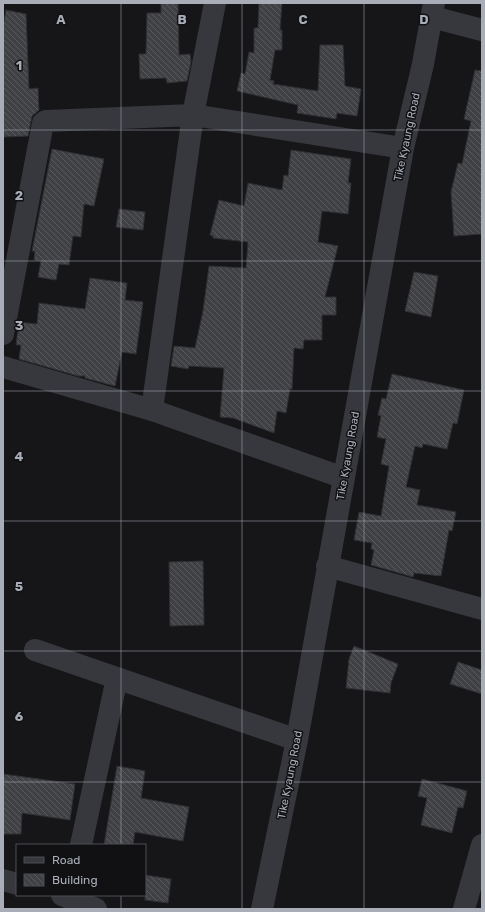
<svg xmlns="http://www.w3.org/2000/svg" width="485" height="912" viewBox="0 0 485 912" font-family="Rubik,sans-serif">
<defs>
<pattern id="building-back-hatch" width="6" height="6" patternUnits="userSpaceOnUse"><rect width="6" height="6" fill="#404145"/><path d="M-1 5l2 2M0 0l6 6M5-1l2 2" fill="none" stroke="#595a5e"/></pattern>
</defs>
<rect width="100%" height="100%" fill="#161618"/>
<path fill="url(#building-back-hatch)" stroke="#303034" d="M161,3H178L179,55L190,54L191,62L187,81L167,83L166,78L140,79L139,54H146L147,13H161Z
M259,3H282L280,30H282V50H275L270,80L274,81L273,84L318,91L320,45H343L345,86L361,89L357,116L337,113L336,119L297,113L298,105L237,91L241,73L245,74L249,52L254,53V28H258Z
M6,10L26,14L29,89L38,88L39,110L32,116L28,136L3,137V26Z
M475,70L482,71V234L454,236L451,192L458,163L462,164L471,121L464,119Z
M52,149L104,159L94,206L84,204L81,237L73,236L69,265L59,264L56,280L38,277L41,261L34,260L35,251H32Z
M291,150L351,159L348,183H351L348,214L322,211L318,242L338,246L325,297H336V315H322V340H304L303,349L294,348L292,389H290L286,413L277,411L274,433L233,418L220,417L224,368L189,366L188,369L171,366L174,346L195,348L203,311L209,266L246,268L248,242L213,238V236L210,235L219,200L244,206L248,183L282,190L284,175L288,176Z
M119,209L145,212L143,230L116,227Z
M414,272L438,276L431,317L405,311Z
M90,278L127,283L125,300L143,302L136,354L122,352L115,386L85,378V376H78L19,359L21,345H16L19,322L37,324L39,303L85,309Z
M392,374L464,390L457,424L453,423L447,449L423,444L422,448L415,446L406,487L420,490L417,505L456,512L452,531L449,530L441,576L414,573L413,577L371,565L374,550L371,549L372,543L354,540L359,512L381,516L389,466L381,464L386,439L377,437L381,416L378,415L382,398L386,399Z
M203,561L204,625L170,626L169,562Z
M354,646L398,664L391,683L390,693L346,688L349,659Z
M458,662L482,670V694L450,684Z
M117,766L145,771L141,798L189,807L183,841L135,832L133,845H104Z
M3,774L75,784L70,820L22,813L21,834H3Z
M422,779L467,791L463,808L458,807L452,833L421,825L427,798L418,796Z
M145,875L171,879L168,903L145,900Z"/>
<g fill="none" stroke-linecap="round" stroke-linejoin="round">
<path stroke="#37383d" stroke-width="22" d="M432,17L482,30
M3,334L43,123L46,121L193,115L403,148
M3,367L152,410L344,478
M152,410L193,115L215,3
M327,566L482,609
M35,650L297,740
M81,845L117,678
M3,880L17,884
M62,895L96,909
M262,909L297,740L403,148L423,64L434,3
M464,909L482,845"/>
</g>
<path fill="none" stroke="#a8adb8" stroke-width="1" stroke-opacity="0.55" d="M121,3V845M242,3V909M364,3V909M3,130H482M3,261H482M3,391H482M3,521H482M3,651H482M3,782H482M121,895V909"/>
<g text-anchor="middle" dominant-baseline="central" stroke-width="3" stroke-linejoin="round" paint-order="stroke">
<g font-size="11" fill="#a8adb8" stroke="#111113">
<text transform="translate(407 137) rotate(-78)">Tike Kyaung Road</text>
<text transform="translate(348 456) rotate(-80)">Tike Kyaung Road</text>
<text transform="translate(290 775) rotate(-79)">Tike Kyaung Road</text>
</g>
</g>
<g font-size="13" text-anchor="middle" font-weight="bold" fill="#a8adb8" stroke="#111113" stroke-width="3" stroke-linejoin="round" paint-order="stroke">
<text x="61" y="24">A</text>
<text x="182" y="24">B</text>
<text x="303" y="24">C</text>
<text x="424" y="24">D</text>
<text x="19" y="70">1</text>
<text x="19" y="200">2</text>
<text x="19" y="330">3</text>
<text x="19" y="461">4</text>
<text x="19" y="591">5</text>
<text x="19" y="721">6</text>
</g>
<rect width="485" height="912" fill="none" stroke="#a8adb8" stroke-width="8"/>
<rect x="16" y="844" width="130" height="52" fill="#111113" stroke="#4d4f55"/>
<rect x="24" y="857" width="20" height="6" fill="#37383d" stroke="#4d4f55"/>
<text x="52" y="864" font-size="12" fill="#a8adb8">Road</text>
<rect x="24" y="874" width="20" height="12" fill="url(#building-back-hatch)" stroke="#4d4f55"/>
<text x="52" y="884" font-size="12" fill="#a8adb8">Building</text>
</svg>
